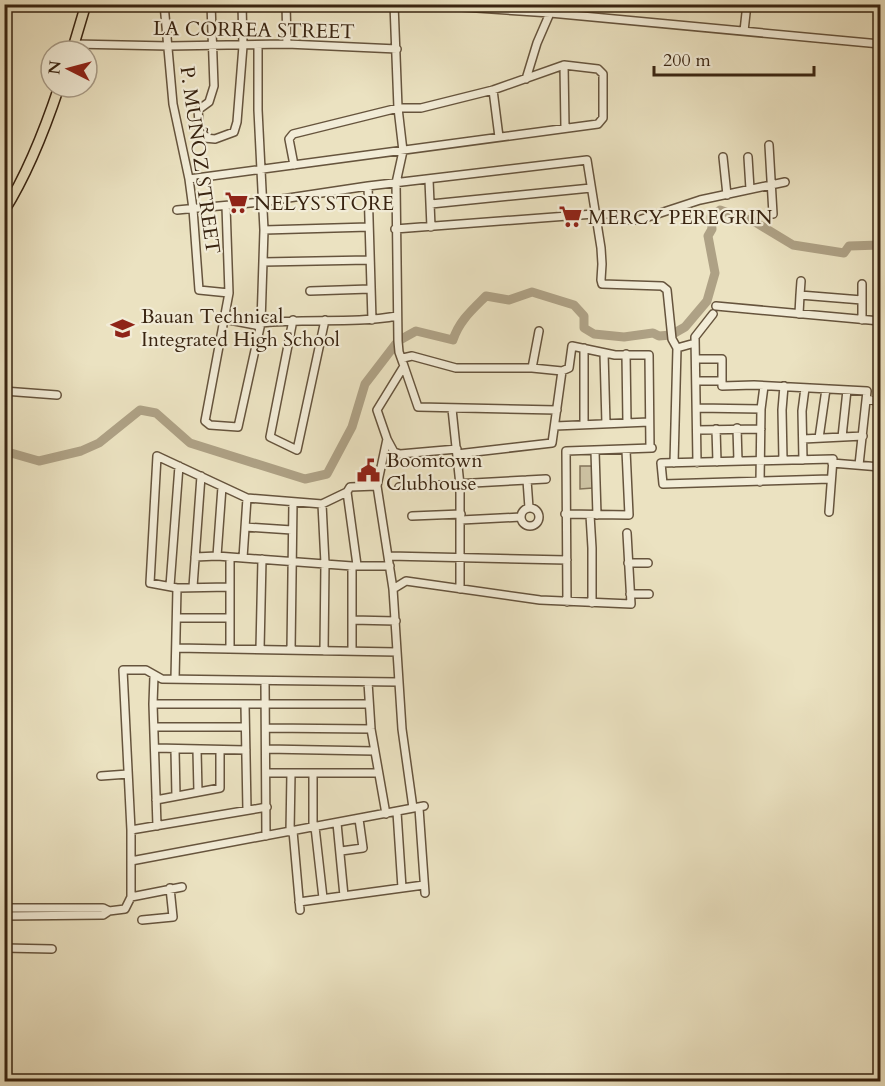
<svg xmlns="http://www.w3.org/2000/svg" width="885" height="1086" viewBox="0 0 885 1086" font-family="Cardo,serif">
<rect width="100%" height="100%" fill="#ebe2c1"/>
<filter id="stains"><feTurbulence type="fractalNoise" baseFrequency=".00333" numOctaves="4"/><feColorMatrix values="0 0 0 0 .2 0 0 0 0 .09 0 0 0 0 .02 0 0 0 .5 -.17"/></filter>
<radialGradient id="worn" r=".72"><stop offset=".6" stop-color="#630" stop-opacity="0"/><stop offset="1" stop-color="#630" stop-opacity=".3"/></radialGradient>
<path fill="#cdc2a3" stroke="#83735a" stroke-width="1.5" d="M580,466H593V488L580,489Z"/>
<g fill="none" stroke-linecap="round" stroke-linejoin="round">
<path stroke="#aea185" stroke-width="9" d="M4,451L39,461L81,451L99,443L140,410L156,413L190,443L305,479L327,474L352,427L365,384L398,341L416,331L453,340C459,321 472,310 486,296L509,300L532,292L574,305L584,316V328L594,334L624,337L653,333L659,336L671,335L685,327L707,301L715,273L708,236L712,229L711,217L720,210L755,222L793,245L844,253L849,246L880,245
M775,1082L788,1078L822,1082"/>
<defs>
<path id="minor" d="M164,4L173,104L189,179L193,209L199,290L229,293
M211,4L214,86L209,102L198,110L200,134L204,138L215,139L234,132L237,122L243,46L242,4
M286,4L287,44
M394,4L398,108L403,151L396,183L398,341L399,352L404,366L377,410L387,439L377,486L393,589L402,729L413,808
M417,4L550,13L880,44
M744,31L747,4
M74,44L169,46L287,44L397,49
M564,65L565,128
M526,79L537,43L550,13
M493,90L499,137
M769,145L773,214
M723,157L727,195
M748,157L750,189
M189,179L598,124L603,118V74L598,69L564,65L493,90L421,108H398L293,134L289,139L294,165
M429,180L431,227
M368,186L372,320
M431,204L591,188
M226,206L229,293L205,421L210,425L238,427L261,323L264,230L258,110V45
M177,210L262,202L368,186L587,160L601,248L602,264L601,280L602,284L662,286L667,290L672,339L677,348L674,463
M395,229L594,214H615L628,220H639L700,200L785,182
M264,230L369,227
M263,262L369,260
M801,281L800,295L862,300
M310,291L370,289
M716,306L880,321
M799,314L800,295
M224,319L260,326
M293,320L270,437L297,450L325,320
M862,320V284
M261,323C306,318 353,324 397,316
M584,348V424
M677,348L695,343
M604,353L606,424
M626,354L627,423
M403,358L412,356L456,368H532L562,371L569,368L572,346L615,355H649L650,448
M696,359H722V386L754,385L867,391L859,465
M404,366L418,407L557,410
M532,368L539,331
M696,381H722
M4,391L57,395
M867,399L880,402
M697,408L761,409
M452,409L460,485V589
M555,426L649,422
M737,428L738,461
M716,429L717,462
M697,430L761,429
M842,437L847,390
M819,438L826,389
M387,439L394,452L400,454L457,449
M803,439L863,436
M595,451L597,515
M457,454L552,443L562,371
M783,460L782,410L784,386
M803,460L802,411L805,388
M697,463L695,337L713,314
M832,463L880,467
M879,467L880,456
M527,480L529,508
M760,482L761,409L764,386
M399,487L546,479
M347,492L357,565
M322,504L325,563L324,651
M521 517a9 9 0 1 1 18 0a9 9 0 1 1-18 0Z
M829,512L833,459L661,463L663,484L830,479
M565,514L629,515L626,450
M590,515L592,548V603
M412,516L461,514
M461,520L521,517
M245,527L292,530
M217,556L222,487
M389,556L567,560
M195,557L217,556L352,566H390
M243,558L247,498
M628,563H648
M170,586L179,466
M193,587L201,476
M230,587L177,588L150,583L157,456L247,498L322,504L347,492L350,487L377,486
M393,589L406,581L540,600L631,604L627,533
M630,594H649
M567,602L566,451L652,448
M178,618H230
M352,620L396,621
M176,648L397,652
M230,649V557
M260,649L262,559
M291,650L293,502
M352,651V566
M154,676L153,704L157,826
M175,679L177,588
M265,681L266,836
M368,682L371,729L386,814
M153,704H369
M245,705L247,810
M154,727H245
M266,728L371,729
M155,748L246,750
M266,749L374,751
M175,750L176,796
M197,750L198,792
M266,773H378
M101,776L128,774
M156,800L220,788V750
M419,808L425,893
M397,812L402,888
M337,823L344,896
M315,827L323,898
M313,828V773
M131,830L267,807
M293,831L300,910
M290,832L291,773
M341,851L363,848L359,819
M131,861L424,806
M131,897L182,887
M299,902L424,885
M4,908H103L109,911
M4,916L103,915L109,911L125,909L131,897V830L123,670H146L162,679L398,682
M142,920L173,917L170,888
M4,948L52,949"/>
<path id="major" d="M72,51L86,4
M4,211C28,173 45,129 59,87"/>
</defs>
<use href="#minor" stroke="#66543d" stroke-width="10"/>
<use href="#major" stroke="#392411" stroke-width="12"/>
<use href="#minor" stroke="#f2ecd7" stroke-width="7"/>
<use href="#major" stroke="#ebe2c1" stroke-width="9"/>
</g>
<defs>
<symbol id="supermarket-bare" viewBox="-9 -9 18 18"><path d="M-6-5.5h2.5l.6 2H6L4.5 2H-2.5L-4.4-4H-6ZM-1.5 3.2a1.3 1.3 0 1 0 .1 0ZM3 3.2a1.3 1.3 0 1 0 .1 0Z" fill="#8f2418" stroke="#f2ecd7" stroke-width="2.5" paint-order="stroke"/></symbol>
<symbol id="school-bare" viewBox="-9 -9 18 18"><path d="M0-5L7-2L0 1L-7-2ZM-4 1L0 2.5L4 1V4Q0 6-4 4Z" fill="#8f2418" stroke="#f2ecd7" stroke-width="2.5" paint-order="stroke"/></symbol>
<symbol id="civic-bare" viewBox="-9 -9 18 18"><path d="M-.6-6.5H3V-4.5H.6V-3L4-1V1h2V6H-6V1h2V-1L-.6-3ZM-1.2 2.5V6h2.4V2.5Z" fill="#8f2418" stroke="#f2ecd7" stroke-width="2.5" paint-order="stroke"/></symbol>
</defs>
<g fill-rule="evenodd">
<use href="#supermarket-bare" x="220" y="186" width="33" height="33"/>
<use href="#supermarket-bare" x="554" y="200" width="33" height="33"/>
<use href="#school-bare" x="106" y="312" width="33" height="33"/>
<use href="#civic-bare" x="352" y="454" width="33" height="33"/>
</g>
<g text-anchor="middle" dominant-baseline="central" stroke-width="4.5" stroke-linejoin="round" paint-order="stroke">
<g font-size="20" fill="#392411" stroke="#f2ecd7">
<text transform="translate(254 30) rotate(1)">LA CORREA STREET</text>
<text transform="translate(200 160) rotate(82)">P. MUÑOZ STREET</text>
</g>
<g font-size="20" fill="#392411" stroke="#f2ecd7" text-anchor="start">
<text x="254" y="203">NELYS STORE</text>
<text x="588" y="217">MERCY PEREGRIN</text>
<text x="141" y="316">Bauan Technical<tspan x="141" dy="23">Integrated High School</tspan></text>
<text x="386" y="460">Boomtown<tspan x="386" dy="23">Clubhouse</tspan></text>
</g>
</g>
<rect width="885" height="1086" fill="none" stroke="#ebe2c1" stroke-width="24"/>
<rect x="6" y="6" width="873" height="1074" fill="none" stroke="#392411" stroke-width="3"/>
<rect x="12" y="12" width="861" height="1062" fill="none" stroke="#392411" stroke-width="1.5"/>
<g transform="translate(69 69) rotate(276)"><circle r="28" fill="#f2ecd7" stroke="#a89c88" stroke-width="1.5"/>
<path d="M0-4.5L10 22L0 15L-10 22Z" fill="#8f2418"/>
<text y="-9" font-size="16" font-weight="bold" text-anchor="middle" fill="#392411">N</text>
</g>
<path d="M654 66v9h160v-9" fill="none" stroke="#392411" stroke-width="3"/>
<text x="663" y="66" font-size="18" fill="#392411" stroke="#f2ecd7" stroke-width="4.5" paint-order="stroke">200 m</text>
<rect width="100%" height="100%" filter="url(#stains)"/>
<rect width="100%" height="100%" fill="url(#worn)"/>
</svg>
